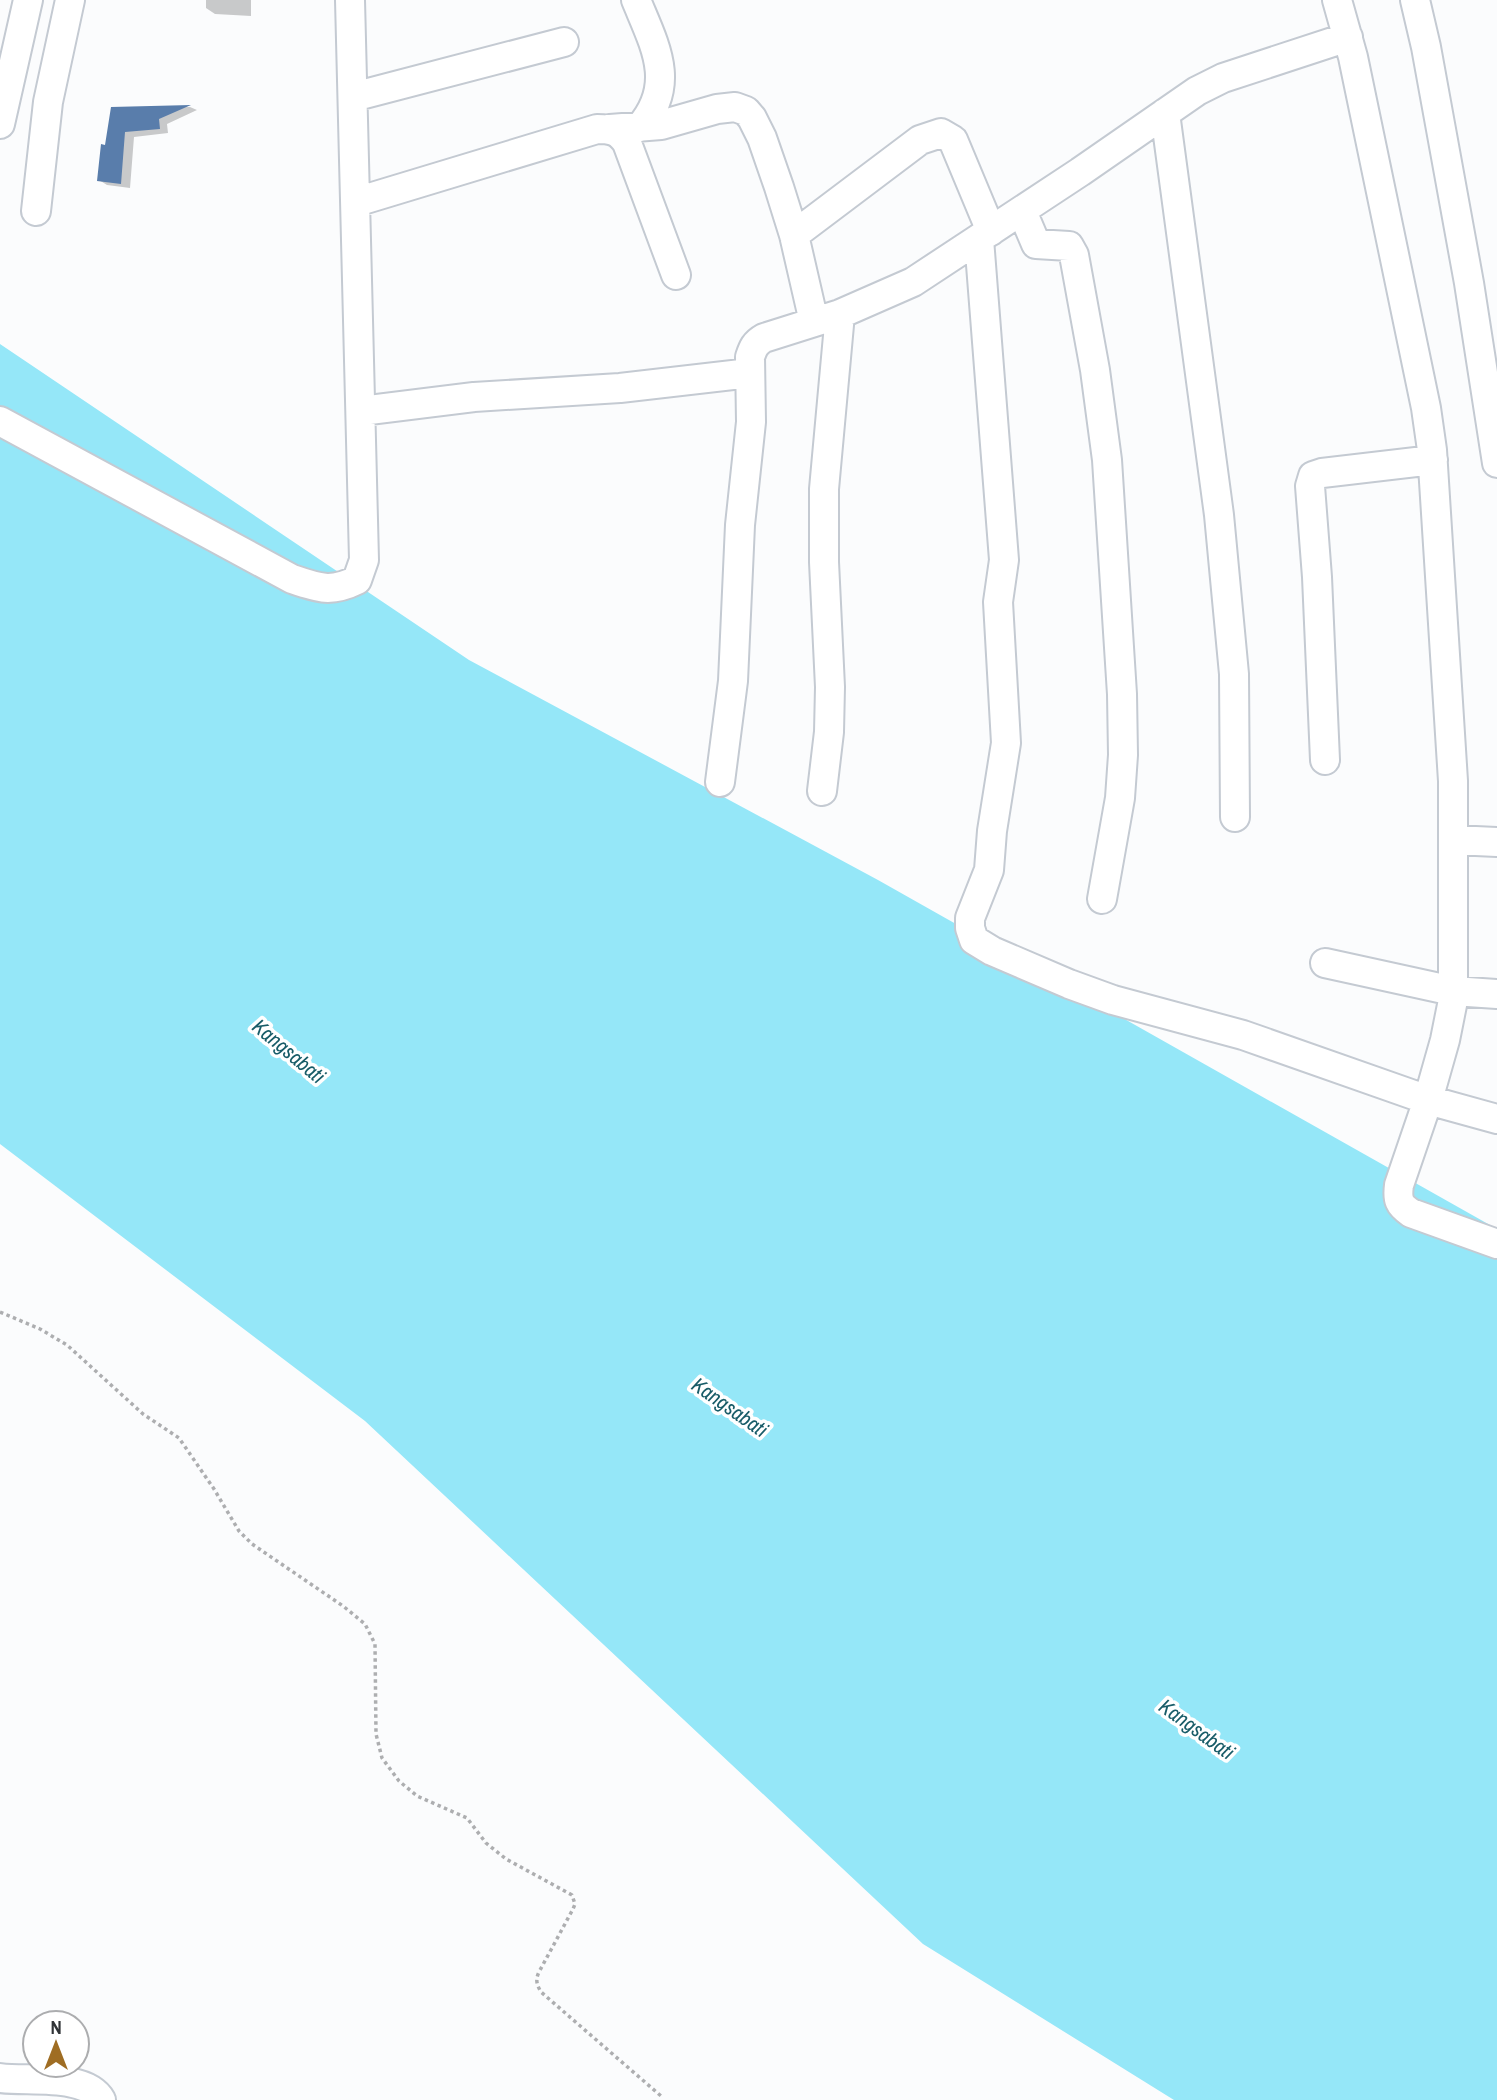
<svg xmlns="http://www.w3.org/2000/svg" width="1497" height="2100" viewBox="0 0 1497 2100" font-family="'Archivo Narrow',sans-serif">
<rect width="100%" height="100%" fill="#fbfcfd"/>
<path fill="#95e7f8" d="M0,344L469,660L878,880L1497,1229V2100H1174L923,1944L365,1421L0,1144Z"/>
<path fill="#0003" d="M206,0H251V16L215,14L206,8Z
M190,107L197,110L167,124L168,133L134,137L130,188L107,185L99,180L113,109Z"/>
<path fill="#597dab" d="M191,105L159,119L160,129L125,132L121,184L97,181L101,144L105,145L111,107Z"/>
<g fill="none" stroke-linecap="round" stroke-linejoin="round">
<defs>
<path id="minor" d="M636,0C655,46 677,84 640,127
M1337,0L1353,57L1426,408L1432,450L1453,781V1000L1445,1040L1428,1100L1399,1185C1397,1200 1399,1205 1411,1213L1497,1244
M1415,0L1426,47L1469,283L1497,463
M353,97L564,42
M1165,113L1219,515L1234,674L1235,817
M0,124L28,0
M610,129L661,125L717,109L735,107L746,111L752,118L762,138L779,187L794,235L814,322
M356,202L597,129C612,129 619,131 627,143L676,275
M36,211L48,102L70,0
M1022,211L1036,244L1069,246L1074,255L1095,370L1107,460L1122,694L1123,755L1120,798L1102,899
M794,235L920,140L941,133L953,140L991,231
M979,239L1004,560L998,602L1006,743L992,831L989,870L970,918V928L974,940L992,951L1069,984L1113,1000L1243,1035L1428,1100L1497,1119
M361,411L474,397L620,388L750,373
M0,421L292,579C318,588 331,593 357,580L364,560L350,0
M1325,760L1317,577L1310,486L1313,476L1322,473L1433,460
M720,782L733,681L740,525L751,422L750,357C753,348 755,343 764,338L840,314L913,282L1080,172L1197,91L1223,78L1348,37
M822,791L829,732L830,687L824,562V489L840,314
M1454,840L1497,842
M1325,963L1453,991L1497,994
M0,2078C27,2082 86,2073 101,2100"/>
</defs>
<use href="#minor" stroke="#c4cad2" stroke-width="32"/>
<path stroke="#adaeb0" stroke-width="3.5" stroke-dasharray="3.5 3.5" stroke-linecap="butt" d="M0,1312L40,1329L67,1345L143,1414L179,1438L214,1489L239,1531L252,1544L343,1606L365,1624L375,1644L376,1734L382,1758L399,1781L417,1796L467,1818L486,1843L506,1859L572,1895L575,1904L573,1909L539,1972C535,1980 537,1985 541,1992L661,2096"/>
<use href="#minor" stroke="#fff" stroke-width="28"/>
</g>
<g text-anchor="middle" dominant-baseline="central" stroke-width="7" stroke-linejoin="round" paint-order="stroke">
<g font-size="21" font-style="italic" fill="#185c68" stroke="#fff">
<text transform="translate(289 1051) rotate(40)">Kangsabati</text>
<text transform="translate(730 1407) rotate(35)">Kangsabati</text>
<text transform="translate(1197 1729) rotate(36)">Kangsabati</text>
</g>
</g>
<g transform="translate(56 2044)"><circle r="33" fill="#ffffff" stroke="#acadaf" stroke-width="2"/>
<path d="M0-5L12 26L0 18L-12 26Z" fill="#9f6d23"/>
<text y="-10" font-size="19" font-weight="bold" text-anchor="middle" fill="#303336">N</text>
</g>
</svg>
